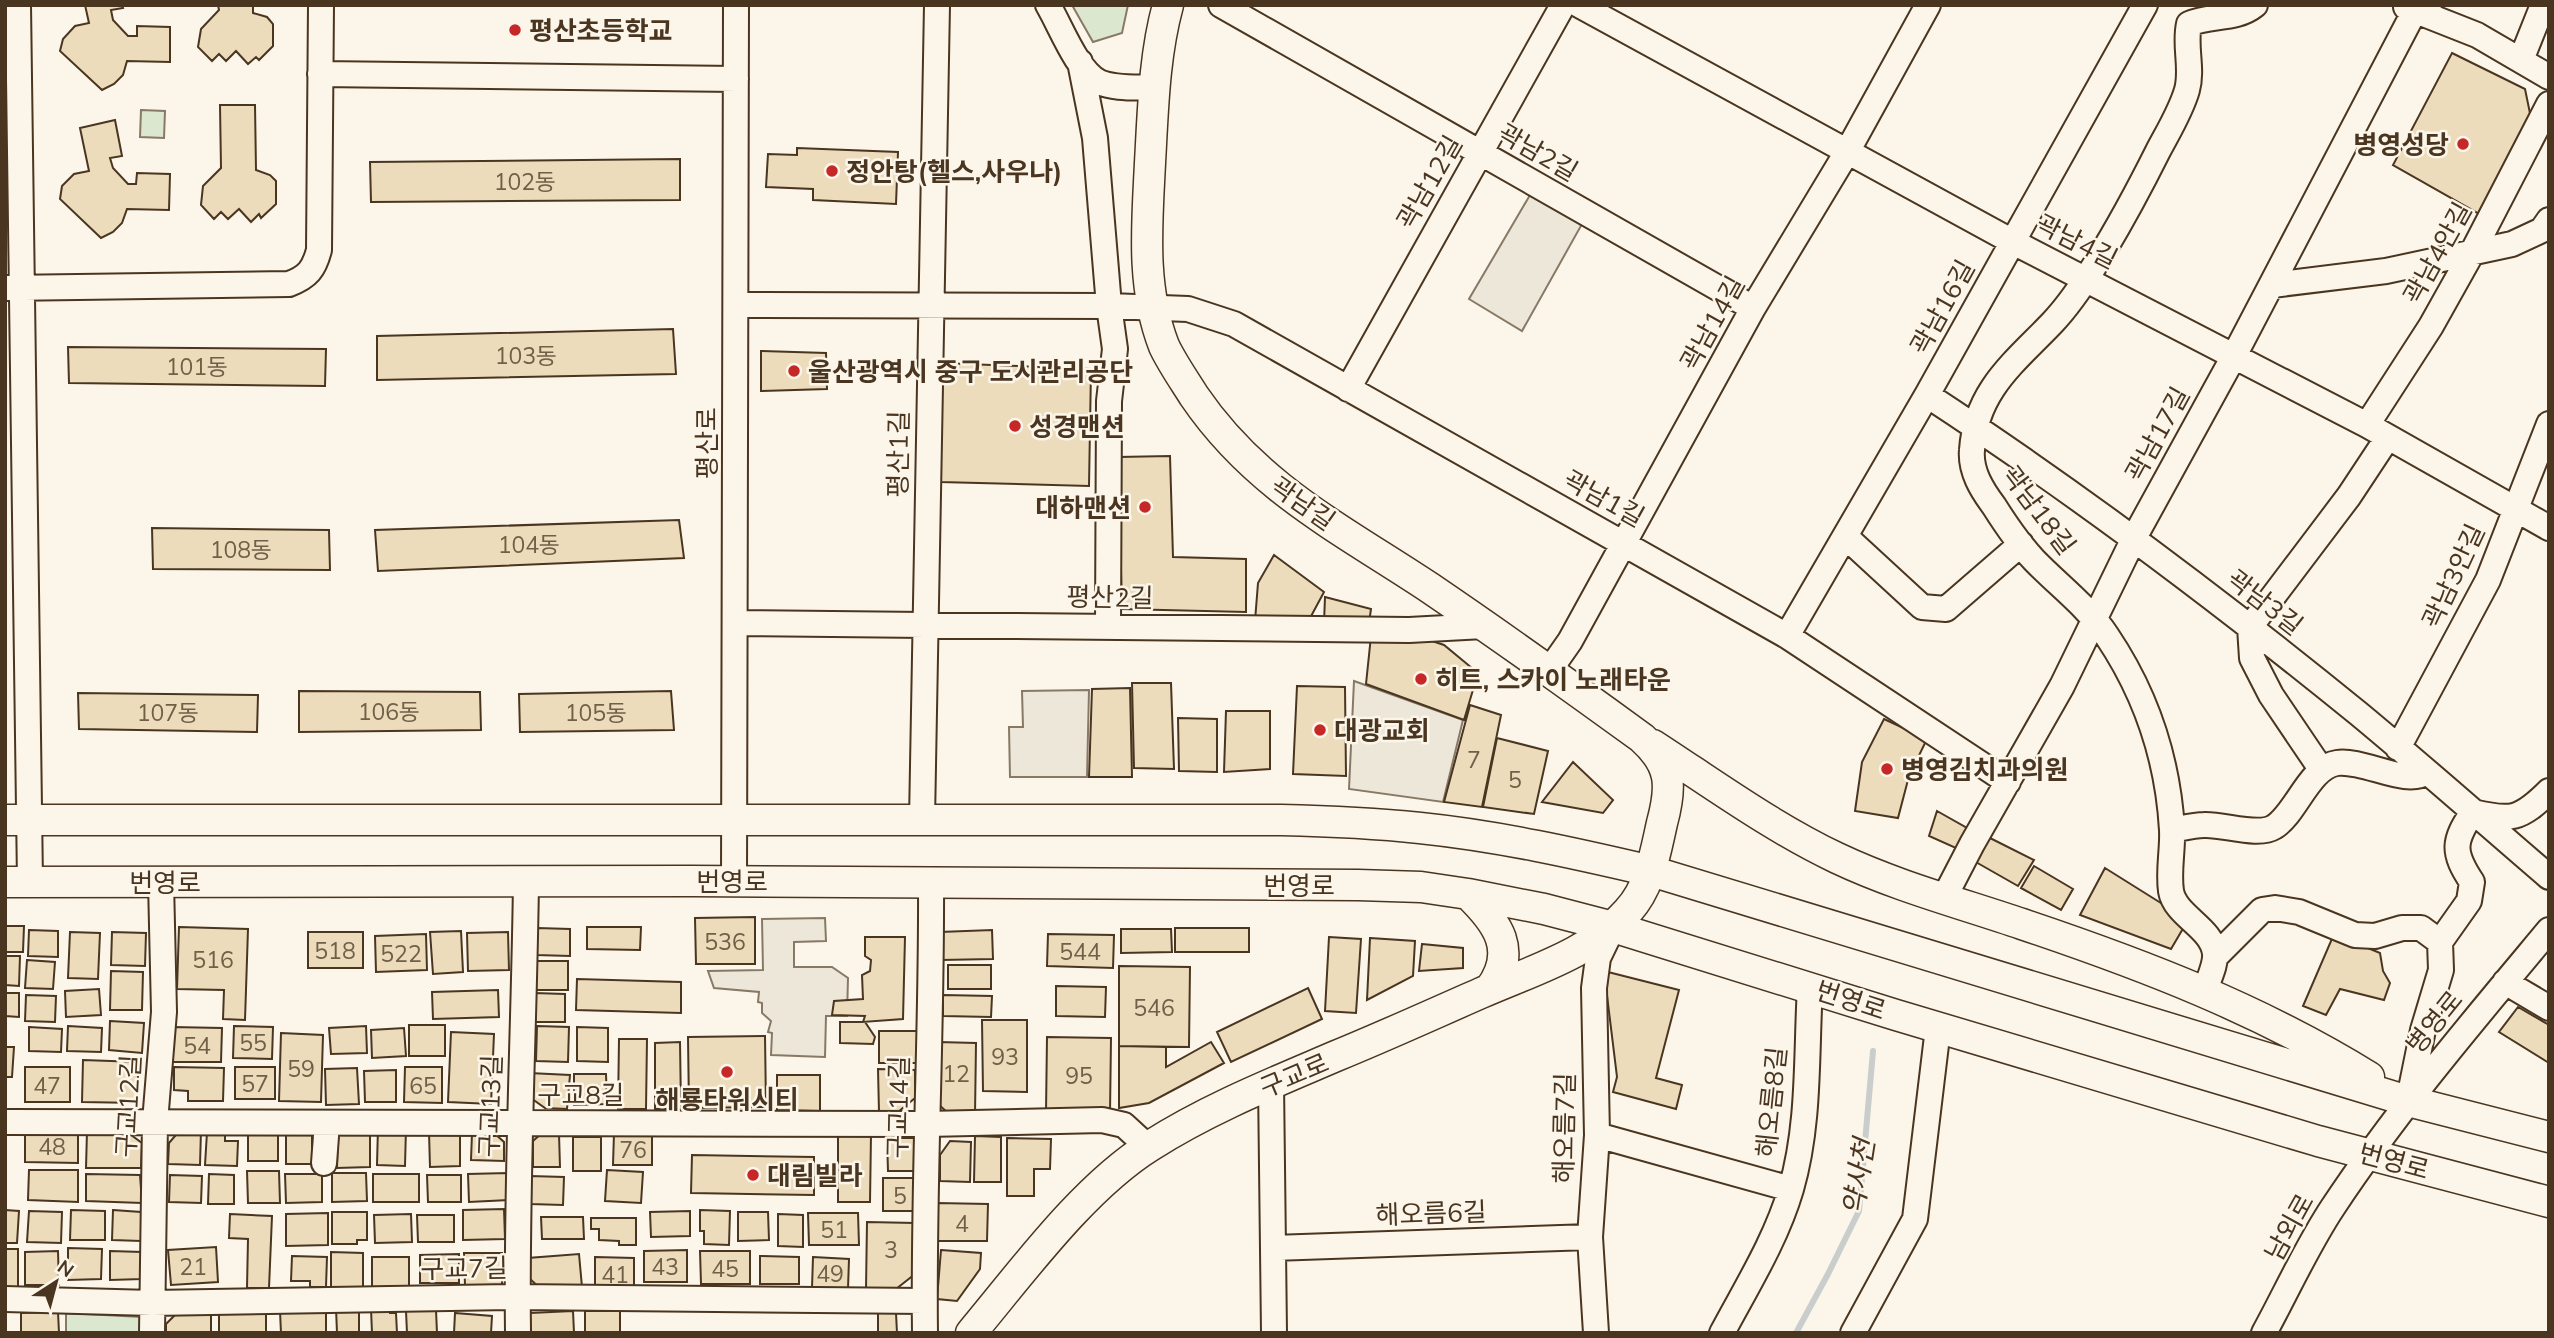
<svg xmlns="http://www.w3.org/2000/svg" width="2554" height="1338" viewBox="0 0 2554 1338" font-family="Mulish,'Noto Sans KR',sans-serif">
<rect width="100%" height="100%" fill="#fbf6e9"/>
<path fill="#dce7d0" stroke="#887966" stroke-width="2" d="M1072,5H1128L1122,33L1093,42Z
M141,110L165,111L164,138L140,137Z
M66,1313L142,1317V1333H66Z"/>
<path fill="#ede7d9" stroke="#887966" stroke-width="2" d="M1530,195L1582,224L1522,331L1469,299Z
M1354,681L1463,720L1443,802L1349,789Z
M1089,690L1087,777H1010L1009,727H1023L1022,691Z
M825,918L826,941L794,942V967H832L848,978L847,1016H826L825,1057L771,1055L772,1033L768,1032L771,1021L762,1013V1003L758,1002L759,992L714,988L708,971L763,970L762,919Z"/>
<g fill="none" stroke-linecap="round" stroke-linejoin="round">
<path stroke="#c9cecd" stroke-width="6" d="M1796,1333L1828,1274L1859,1211L1873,1051"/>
</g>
<path fill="#ecdcbc" stroke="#4a3520" stroke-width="2" d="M85,5H122L123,8L111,10L113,20L128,36H137V26L170,27V62L127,61L123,75L114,84L102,90L60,51L63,39L75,26L89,23Z
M218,5H253V13L267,17L273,24V46L259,60L256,57L248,64L236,51L226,61L219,54L212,61L198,47L201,29L219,10Z
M2452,53L2525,89L2532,123L2483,216L2393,165Z
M220,105H255L256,170L270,175L276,181V204L261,218L259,214L251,222L239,209L228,219L221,212L214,219L201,205L203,186L221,168Z
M115,120L122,156L110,158L113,168L128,184H136L137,173L170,174L169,210L127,209L122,223L113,232L101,238L60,199L62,186L74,174L89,171L80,128Z
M797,148L898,152L896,204L813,200V189L766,187L768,154L797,155Z
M680,159V200L371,202L370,162Z
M673,329L676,374L377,380V336Z
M68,347L326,349L325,386L69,383Z
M761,351L826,353L827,389L761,391Z
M940,363L1091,369L1089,486L940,482Z
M1170,456L1173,557L1246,559V612L1122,609L1118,457Z
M679,520L684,558L378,571L375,530Z
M152,528L329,530L330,570L153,569Z
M1274,555L1324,592L1309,620L1255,621L1258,583Z
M1325,597L1371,609L1369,623H1324Z
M1411,634L1444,645L1478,673L1464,720L1366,684L1371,636Z
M1132,683H1171L1174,769L1134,768Z
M1297,686L1345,687L1346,776L1293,774Z
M1130,688L1132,777H1089L1092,689Z
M299,691L480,692L481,730L299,732Z
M671,691L674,730L520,732L519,694Z
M78,693L258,695L257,732L79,729Z
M1470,705L1501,715L1482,807L1444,802Z
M1226,711H1270V769L1224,772Z
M1178,718L1217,719V772L1179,771Z
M1884,719L1927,739L1909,776L1898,818L1855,811L1862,762Z
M1497,738L1548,751L1534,814L1483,807Z
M1573,762L1613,800L1603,813L1542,802Z
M1937,811L1967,828L1958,849L1929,836Z
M1988,837L2034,860L2018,886L1974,861Z
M2034,866L2073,889L2061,910L2021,888Z
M2105,868L2188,920L2171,949L2080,915Z
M755,917V964H696L695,918Z
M5,926H24L23,952H5Z
M179,927L248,929L245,1020L223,1019L224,990L177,989Z
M587,927H641L640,950L587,949Z
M537,928L570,929V956L536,955Z
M1175,928H1249V952H1175Z
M1121,929H1171L1172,952L1121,953Z
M29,930L58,931V957L28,956Z
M992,930L993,959L941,960L940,932Z
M461,931L463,972L433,974L430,932Z
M70,932L100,933L98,979L68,978Z
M112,932L146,933L145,966L111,965Z
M308,932H363V968H308Z
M508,932L509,970L468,971L467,933Z
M426,934L427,970L376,972L375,936Z
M1048,934L1114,935L1113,968L1047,966Z
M2334,934L2380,953L2383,971L2390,983L2384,1000L2340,989L2326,1015L2303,1006Z
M865,937H905L903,1019L863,1022L865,1016L832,1015L834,1001L863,999L862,975L870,971L871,960L865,956Z
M1329,937L1361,939L1356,1013L1325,1011Z
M1370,938L1415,941L1413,976L1367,1000Z
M1422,944L1463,948V968L1419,971Z
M5,956H20L19,986L5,985Z
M27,960L55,962L53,989L25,988Z
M534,961H568V990H535Z
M948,965H991V989H948Z
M1119,966L1190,967L1189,1047L1119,1046Z
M111,971L143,972L142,1010H110Z
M1604,971L1679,990L1656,1078L1682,1085L1676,1109L1613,1092L1617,1077Z
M577,979L681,982V1013L576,1010Z
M1056,986L1106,987L1105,1017L1056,1016Z
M1308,988L1322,1019L1231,1062L1217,1032Z
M99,989L101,1015L66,1017L65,991Z
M498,990L499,1017L433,1019L432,992Z
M5,993H19V1017L5,1016Z
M534,993L565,994V1022H534Z
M26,995L56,996L55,1022L25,1021Z
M943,995L992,996L991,1017L943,1016Z
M2518,1007L2549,1025V1063L2499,1032Z
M982,1020H1027V1092L983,1091Z
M110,1021L144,1023L142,1053L109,1050Z
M840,1022H865L875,1037L873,1044L840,1043Z
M409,1025H445V1056H409Z
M68,1026L102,1028L101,1052L67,1051Z
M234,1026L273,1027L272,1059L233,1058Z
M366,1026L367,1053L331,1054L329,1028Z
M537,1026L569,1027L568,1062L536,1061Z
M29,1027L62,1029L61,1052L29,1051Z
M172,1027L222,1028L221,1062H172Z
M577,1027L608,1028V1062L577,1061Z
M404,1028L406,1056L372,1058L371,1030Z
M879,1031H918V1063H879Z
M451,1032L494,1034L491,1104L448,1102Z
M281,1033L323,1035L321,1102L279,1101Z
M765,1036L766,1107L689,1108L688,1037Z
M1047,1037L1111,1038L1110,1113L1046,1112Z
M619,1039H647L646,1109H618Z
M680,1042L681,1109H655V1043Z
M938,1042L976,1043L975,1115L949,1114L936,1102Z
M1211,1042L1224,1063L1149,1103L1119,1108V1046L1166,1047V1067Z
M5,1047H14L12,1077H5Z
M83,1060L138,1062V1103L82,1102Z
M25,1067H70V1102H25Z
M174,1067L224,1068L223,1101H188V1091L174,1090Z
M235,1067H275V1099H235Z
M405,1067H442V1103L404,1102Z
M357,1068L359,1104L326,1105L325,1069Z
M878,1069L915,1070V1098L898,1112H879Z
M396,1070V1102H365L364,1071Z
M529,1073L570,1075L567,1109L545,1108L528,1096Z
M574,1074H606L607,1104L574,1105Z
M777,1075H820V1111L777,1110Z
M378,1127L406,1128L405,1166L377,1165Z
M286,1128H312V1164H286Z
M370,1128V1167L337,1168L338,1129Z
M25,1129L78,1130V1163L25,1162Z
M181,1129L201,1130L200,1165L168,1164L169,1143Z
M248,1129H278V1161H248Z
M87,1131L127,1132L142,1143L141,1168H86Z
M207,1132L225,1133V1141H238L237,1166L205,1165Z
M429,1132H460V1166L430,1167Z
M472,1133H494L504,1142V1161L471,1160Z
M542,1133L559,1134L560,1167H533V1141Z
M614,1133L652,1134V1165H613Z
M838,1133L871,1134L870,1202H838Z
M975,1136L1001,1137V1182H974Z
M573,1137H601V1171H573Z
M887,1138H916L917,1171H888Z
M1007,1138L1051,1139L1050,1169H1034V1196H1007Z
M950,1141L971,1142L970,1182L940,1181V1155Z
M692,1155L814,1157V1195L691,1193Z
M29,1170H78V1202L28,1200Z
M607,1170L643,1172L641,1203L605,1201Z
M247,1171H279L280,1203H248Z
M332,1173H366L367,1201L332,1202Z
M508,1173L509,1200L469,1202L468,1174Z
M86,1174L140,1175L142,1203L86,1201Z
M209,1174L234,1175V1204H208Z
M285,1174H322V1202L286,1203Z
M373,1174H419V1202H373Z
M170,1175L202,1176L201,1203L169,1202Z
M427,1175H461V1202H428Z
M530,1176L564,1177L563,1205L530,1204Z
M883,1178H917V1211H883Z
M937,1203L988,1204L987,1241H938Z
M504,1209L505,1239L463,1240V1210Z
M5,1210L19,1211L17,1243H5Z
M71,1210L105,1211V1240H70Z
M113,1210L141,1212V1241L112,1240Z
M700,1210L730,1211L729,1245L704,1244V1231H700Z
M29,1211L62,1212L61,1243L27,1242Z
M690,1211V1236L651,1237L650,1212Z
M332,1212H367V1240H357V1244H332Z
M738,1212H768L769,1240L738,1241Z
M328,1213V1245L286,1246V1214Z
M808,1213H858L859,1245H809Z
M230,1214L272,1216L269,1288H247L248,1239L229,1238Z
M411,1214L412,1242L375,1243L374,1215Z
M778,1214L803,1215V1247L778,1246Z
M417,1215H454V1242H418Z
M541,1217H583L584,1239H542Z
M591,1218H636V1245H619V1241L599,1240V1229H591Z
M867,1222L915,1223V1274L896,1289H866Z
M216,1247L218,1282L171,1285L168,1250Z
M68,1248L102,1249L101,1279L68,1280Z
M5,1249H18V1287H5Z
M687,1250V1282H644V1251Z
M941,1250L981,1253L980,1269L957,1301L937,1299Z
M58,1251L59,1285H25V1252Z
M110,1251L142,1252V1279L110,1280Z
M700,1251H750V1284H701Z
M331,1252L363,1253V1289L331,1288Z
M464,1253H502V1286H465Z
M459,1254V1283H420V1255Z
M579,1254L582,1287L542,1290L529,1278L528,1258Z
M292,1256L327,1257L326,1287H310V1281H291Z
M760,1256L799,1257V1284H760Z
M372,1257H409V1287H372Z
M595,1257L634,1258V1290L595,1289Z
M813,1257L849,1259L848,1289L812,1288Z
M336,1308H359V1333H337Z
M371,1309H389L390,1313H396L397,1333H372Z
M436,1310L437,1333H407L406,1311Z
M211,1311V1333H166V1324L178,1312Z
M280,1311H326V1333H281Z
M573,1311L574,1333H531L530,1313Z
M585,1311H620V1333H585Z
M58,1312L59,1333H21V1313Z
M219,1312H266V1333H219Z
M455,1313L492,1316L491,1333H454Z
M878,1313H896L897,1333H878Z"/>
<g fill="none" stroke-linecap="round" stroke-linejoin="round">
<defs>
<path id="minor" d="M18,5L30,882
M1048,5C1061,27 1077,71 1099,82C1115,89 1137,87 1154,88
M1221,5L1753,308
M1579,5L2013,242L2367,425L2549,528
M2406,7L2477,35L2549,77
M2521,60L2543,5
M1080,62L1095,138L1109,306L1115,349L1109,401L1108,627
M320,74L736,79
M2272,285L2386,271L2512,244L2542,230L2549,220
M6,288L289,284C308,277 314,269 319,250L321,5
M736,305L1109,306L1188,309L1234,324L1787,636L2008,782
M1348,389L1563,5
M1927,395C2077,493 2220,601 2359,714C2423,767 2486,823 2549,877
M2367,425L2431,326L2473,251L2549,104
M1846,537L1922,607L1946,609L2021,544
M735,623L1409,630L1484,626
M1787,636L1927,395L2145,5
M1549,671L1570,641L1753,308L1847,152L1928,5
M2398,748L2488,580L2549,424
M2321,769L2271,695L2252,658L2250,627L2349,496L2388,437
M922,820L937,5
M2172,830C2183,828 2194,825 2204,825C2224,824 2258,837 2274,827C2296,814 2309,767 2337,763C2363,759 2407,787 2426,772
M734,882L736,5
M1944,898L1972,844L2062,686L2134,538L2234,356L2414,12L2429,5
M2216,956L2262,910L2275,908L2299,912L2355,935L2375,936L2402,928H2421L2440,942
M2505,982L2549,1008
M2205,991C2208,980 2216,965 2215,954C2213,928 2175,916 2171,891C2168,870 2173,850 2172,830C2168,760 2146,694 2107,636C2088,607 2058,585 2034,560C2019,544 2006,525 1994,506C1982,490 1970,471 1972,450C1976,390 2015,362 2053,322C2068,306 2081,287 2093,268C2117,230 2138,191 2158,151C2168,132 2181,111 2187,90C2193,68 2184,46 2189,24C2211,14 2235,21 2255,5
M1271,1083L1274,1333
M2410,1094L2423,1030L2441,970L2440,942L2469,901L2472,882C2452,852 2453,841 2473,812C2511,821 2520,820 2549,791
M5,1122L927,1124L1102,1120L1124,1125L1148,1147
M1597,1135L1791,1189
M324,1163L327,1123
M1273,1248L1590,1237
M5,1299L152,1303L517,1297L924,1301
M152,1333L155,1122L164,1012L161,882
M518,1333C516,1182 524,1032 526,882
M925,1333C923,1183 932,1033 931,882
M1596,1333L1590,1237L1597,1135L1594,988L1598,958L1613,927
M1722,1333C1747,1286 1776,1240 1791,1189C1810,1124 1806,1054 1810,987
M1853,1333L1915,1219L1938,1028
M2264,1333C2287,1291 2307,1246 2333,1207C2398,1109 2474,1020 2549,930"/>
<path id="major" d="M1653,745C1713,784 1772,827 1837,858C1896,886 1960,903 2022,924C2144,965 2259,1009 2369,1077
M5,820H1281C1327,821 1373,823 1420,828C1498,836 1574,853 1651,871L2408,1101L2549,1137
M5,882L691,881L1358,885L1421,887L1468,894L1544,909L1613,927L1896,1015L2318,1141L2549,1202
M1468,894C1498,923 1518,951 1490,989
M971,1333C1022,1272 1083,1188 1150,1146C1208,1109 1273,1083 1336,1056C1385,1036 1433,1014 1481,993C1531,971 1592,953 1628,911C1650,887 1655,854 1662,823C1672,786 1672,765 1642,738C1572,687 1502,637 1430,588C1341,529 1256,487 1194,396C1184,380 1172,363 1164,346C1141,287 1147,224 1150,163C1153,110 1154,56 1168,5"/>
</defs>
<use href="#minor" stroke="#4a3520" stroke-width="28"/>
<use href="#major" stroke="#4a3520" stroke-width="33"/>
<use href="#minor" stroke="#fbf6e9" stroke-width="24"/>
<use href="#major" stroke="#fbf6e9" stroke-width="30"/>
</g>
<g fill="#c62828" stroke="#fbf6e9" stroke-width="2.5">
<circle cx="515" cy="30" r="7"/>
<circle cx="2463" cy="144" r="7"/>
<circle cx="832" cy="171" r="7"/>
<circle cx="794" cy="371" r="7"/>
<circle cx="1015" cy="426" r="7"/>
<circle cx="1145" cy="507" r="7"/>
<circle cx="1421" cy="679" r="7"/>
<circle cx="1320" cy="730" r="7"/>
<circle cx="1887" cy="769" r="7"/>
<circle cx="727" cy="1072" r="7"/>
<circle cx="753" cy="1175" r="7"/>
</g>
<g text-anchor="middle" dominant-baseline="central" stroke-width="5" stroke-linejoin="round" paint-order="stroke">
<g font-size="23" fill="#725f47">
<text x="525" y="181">102동</text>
<text x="526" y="355">103동</text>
<text x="197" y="366">101동</text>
<text x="529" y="544">104동</text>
<text x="241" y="549">108동</text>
<text x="389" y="711">106동</text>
<text x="168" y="712">107동</text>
<text x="596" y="712">105동</text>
<text x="1474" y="759">7</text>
<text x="1515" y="779">5</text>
<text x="725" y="941">536</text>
<text x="335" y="950">518</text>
<text x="1080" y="951">544</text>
<text x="401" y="953">522</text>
<text x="213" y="959">516</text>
<text x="1154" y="1007">546</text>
<text x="253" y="1042">55</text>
<text x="197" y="1045">54</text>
<text x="1005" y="1056">93</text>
<text x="301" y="1068">59</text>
<text x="956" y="1073">12</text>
<text x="1079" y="1075">95</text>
<text x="255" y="1083">57</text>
<text x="47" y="1085">47</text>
<text x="423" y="1085">65</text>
<text x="52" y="1146">48</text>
<text x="633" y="1149">76</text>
<text x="900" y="1195">5</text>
<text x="962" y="1223">4</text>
<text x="834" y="1229">51</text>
<text x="891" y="1249">3</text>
<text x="193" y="1266">21</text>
<text x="665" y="1266">43</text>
<text x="725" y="1268">45</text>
<text x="830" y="1273">49</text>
<text x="615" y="1274">41</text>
</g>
<g font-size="26" font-weight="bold" fill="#4a3520" stroke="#fbf6e9" text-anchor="start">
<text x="529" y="30">평산초등학교</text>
<text x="2449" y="144" text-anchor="end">병영성당</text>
<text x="846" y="171">정안탕(헬스,사우나)</text>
<text x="808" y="371">울산광역시 중구 도시관리공단</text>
<text x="1029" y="426">성경맨션</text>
<text x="1131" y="507" text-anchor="end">대하맨션</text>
<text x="1435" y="679">히트, 스카이 노래타운</text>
<text x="1334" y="730">대광교회</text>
<text x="1901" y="769">병영김치과의원</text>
<text x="727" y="1099" text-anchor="middle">해룡타워시티</text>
<text x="767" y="1175">대림빌라</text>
</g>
<g font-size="26" fill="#4a3520" stroke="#fbf6e9">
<text transform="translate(1538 152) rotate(30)">곽남2길</text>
<text transform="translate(1429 182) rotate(-60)">곽남12길</text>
<text transform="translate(2077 241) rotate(27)">곽남4길</text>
<text transform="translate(2437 253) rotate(-61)">곽남4안길</text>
<text transform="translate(1942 307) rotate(-61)">곽남16길</text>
<text transform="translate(1712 323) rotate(-61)">곽남14길</text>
<text transform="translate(2157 434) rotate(-61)">곽남17길</text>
<text transform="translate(706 443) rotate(-90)">평산로</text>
<text transform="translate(898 454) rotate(-89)">평산1길</text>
<text transform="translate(1604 498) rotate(29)">곽남1길</text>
<text transform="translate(1303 503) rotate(35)">곽남길</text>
<text transform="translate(2039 510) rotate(53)">곽남18길</text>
<text transform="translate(2453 576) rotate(-65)">곽남3안길</text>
<text transform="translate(1110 597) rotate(1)">평산2길</text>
<text transform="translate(2265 602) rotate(38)">곽남3길</text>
<text x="732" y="881">번영로</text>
<text x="165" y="882">번영로</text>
<text x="1299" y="885">번영로</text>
<text transform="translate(1851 1000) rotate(18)">번영로</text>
<text transform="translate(2434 1022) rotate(-51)">병영로</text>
<text transform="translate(1294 1075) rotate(-23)">구교로</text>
<text x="581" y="1094">구교8길</text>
<text transform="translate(1771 1102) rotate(-84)">해오름8길</text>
<text transform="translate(128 1106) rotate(-87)">구교12길</text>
<text transform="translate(490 1106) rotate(-88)">구교13길</text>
<text transform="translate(898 1107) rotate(-89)">구교14길</text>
<text transform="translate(1564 1128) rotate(-89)">해오름7길</text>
<text transform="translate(2394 1161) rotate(15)">번영로</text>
<text transform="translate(1431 1213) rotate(-2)">해오름6길</text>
<text transform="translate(2289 1227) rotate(-61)">남외로</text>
<text transform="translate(464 1268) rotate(-1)">구교7길</text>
</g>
<g font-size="28" font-style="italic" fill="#4a3520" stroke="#fbf6e9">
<text transform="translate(1858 1177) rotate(-81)">약사천</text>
</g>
</g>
<rect width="2554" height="1338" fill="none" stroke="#4a3520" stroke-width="14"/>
<g transform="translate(56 1282) rotate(36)" stroke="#fbf6e9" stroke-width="5" paint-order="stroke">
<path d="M0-5L12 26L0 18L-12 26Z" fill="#4a3520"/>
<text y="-10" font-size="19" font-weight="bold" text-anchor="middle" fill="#4a3520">N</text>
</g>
</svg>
